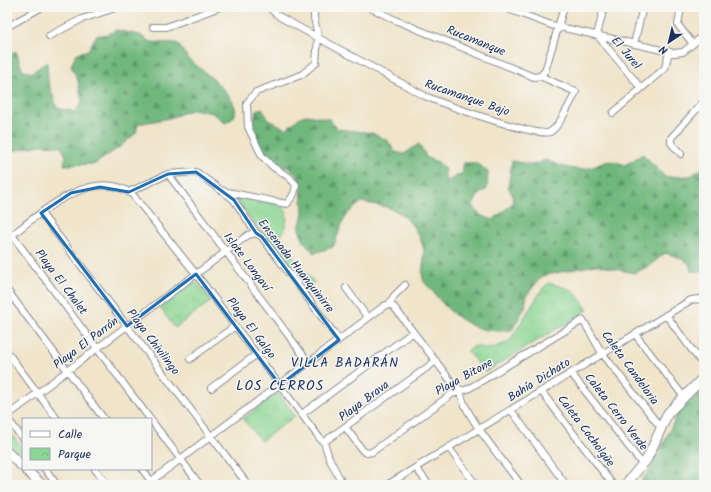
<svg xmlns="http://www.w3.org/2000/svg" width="711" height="492" viewBox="0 0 711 492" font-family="Kalam,sans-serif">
<defs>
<pattern id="forest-firs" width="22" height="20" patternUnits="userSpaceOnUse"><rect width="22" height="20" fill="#70b77c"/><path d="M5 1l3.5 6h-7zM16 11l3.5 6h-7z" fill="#5b9569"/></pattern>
<pattern id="park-crowns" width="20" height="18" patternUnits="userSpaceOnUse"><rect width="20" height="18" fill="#8bd692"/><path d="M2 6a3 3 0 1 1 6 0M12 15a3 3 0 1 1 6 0" fill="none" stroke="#77b880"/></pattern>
</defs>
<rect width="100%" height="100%" fill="#f6f6f2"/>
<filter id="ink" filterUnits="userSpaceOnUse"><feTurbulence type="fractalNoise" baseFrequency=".025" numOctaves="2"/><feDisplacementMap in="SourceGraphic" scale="8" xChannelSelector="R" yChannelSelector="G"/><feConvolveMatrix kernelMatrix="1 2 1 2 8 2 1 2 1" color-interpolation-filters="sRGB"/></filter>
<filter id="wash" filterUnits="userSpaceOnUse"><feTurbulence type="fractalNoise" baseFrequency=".012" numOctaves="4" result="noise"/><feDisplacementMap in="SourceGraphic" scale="16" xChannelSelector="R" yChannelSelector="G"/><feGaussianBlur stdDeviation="0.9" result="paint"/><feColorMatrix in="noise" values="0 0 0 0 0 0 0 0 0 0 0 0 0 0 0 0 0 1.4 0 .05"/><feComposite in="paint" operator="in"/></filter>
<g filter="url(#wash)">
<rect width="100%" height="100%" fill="#f0e4c9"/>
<path fill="#8bd692" stroke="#538278" d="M239,197C246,198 254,203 260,203C265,203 271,202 276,203C293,208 287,230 278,239L314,282L307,288L237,202Z
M7,428L23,449V460L7,445Z"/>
<path fill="url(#forest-firs)" stroke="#46736d" d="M116,30L140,35L150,42L177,43C182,49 186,57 192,62C203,71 246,102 233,118C231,120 227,122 225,123L213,113L193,109L170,118L138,124L136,133L121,146L95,164L64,165L66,156L61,146L41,145L7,152V114L13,111L10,94L12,78L7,72V55L16,51L22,69L31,73L47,62L48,81L57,108L75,112L82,102L78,81L71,66L76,54L88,50L96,36L109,34Z
M262,108L268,119L286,129L300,117L307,115L329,119L338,129L372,133L388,141L395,152L404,154L419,144L427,158L438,162L445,169V182L463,173V163H477L488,172L487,189L479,194L473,205L480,215L493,220L513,203L512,194L508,187L512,161L533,165L545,160C557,164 572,171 584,169C604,166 603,156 625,165L643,154L665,177L690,176L704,167V272L691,271L689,263L678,257L665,253L649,266L635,273L595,265L542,276L527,295L525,307L512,330C477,335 455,320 434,293C431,288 424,284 423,279C421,269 425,261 424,251C421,234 406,213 389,208C380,205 370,204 362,202C340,217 343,225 333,247L314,253L303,240L299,229L303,213L301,184L298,177L291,169L260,155L253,132L256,110Z
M704,389V485H639L653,465L678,413Z"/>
<path fill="url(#park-crowns)" stroke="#538278" d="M193,283L198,284L211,301L175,328L160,308Z
M549,283L573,290L588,310L485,372L467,351L475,346L490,349L509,342L543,288Z
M275,394L280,395L295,416L261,441L243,419Z"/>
</g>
<g filter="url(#ink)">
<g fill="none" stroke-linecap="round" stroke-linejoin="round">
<defs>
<path id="street" d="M268,7L280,17L425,96C441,103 538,138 550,132C559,128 571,101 576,92L540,76L534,77L395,20L369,7
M503,7L551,25L675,53L683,52L704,35
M604,7L597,35L641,88
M681,7L678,25L693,44
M7,27L42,7
M153,27H166L220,7
M49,36L82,19L118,7
M634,44L643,7
M540,76L545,71L564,7
M613,113L665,68L669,52
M681,154L671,143V138L704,101
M168,174L309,363
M223,191L287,204L294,194L296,185L289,177L273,167L262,156L248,127L247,103L256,92L301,75L316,63L318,36L314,18V7
M129,192L168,174L196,172L229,196L234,200L256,233L262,237L339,340
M41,213L248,485
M12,235L150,419
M7,239C37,216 91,165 132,194L196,274L321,440L324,442L329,458L343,485
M346,288L368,318
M7,290L104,419
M389,304L394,307L454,385L461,390
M666,315L704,366
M635,334L684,397
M7,352L57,419
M190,359L235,326
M571,373L643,465
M211,388L257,354
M461,390C458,408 509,468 521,485
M541,391L613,485
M511,410L566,485
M302,414L413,332
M7,416L248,235L256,233
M7,418L23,439
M151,420L200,485
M346,428L363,451L367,453L372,452L452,394L468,389L583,320L602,353L661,428
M324,442L436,361
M449,448L476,485
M416,468L429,485
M45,469L57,485
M95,469L107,485
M142,469L154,485
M146,485L384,306L389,304L394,296L405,285
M387,485L691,300L699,299L704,302"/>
<path id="secondary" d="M7,452L23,467
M25,469L42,485
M625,485L647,459L668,413L704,377"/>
</defs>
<use href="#street" stroke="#868a94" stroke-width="8"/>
<use href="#secondary" stroke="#868a94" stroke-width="11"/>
<use href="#street" stroke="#fff" stroke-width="6"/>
<use href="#secondary" stroke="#fff" stroke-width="9"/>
</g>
</g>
<path fill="none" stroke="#1f6fb2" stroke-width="3" stroke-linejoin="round" d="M196,172L234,200L256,233L262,237L339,340L280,385L196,274L127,326L41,213L71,193L100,187L129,192L168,174Z"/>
<g text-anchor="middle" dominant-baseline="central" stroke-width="3" stroke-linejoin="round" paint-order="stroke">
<g font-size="12" fill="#1b2f5e" stroke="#f6f6f2">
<text transform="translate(476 41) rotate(22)">Rucamanque</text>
<text transform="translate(626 53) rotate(50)">El Jurel</text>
<text transform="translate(467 98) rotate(19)">Rucamanque Bajo</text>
<text transform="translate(247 262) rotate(53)">Islote Longaví</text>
<text transform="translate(296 266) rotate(52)">Ensenada Huanquinirre</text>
<text transform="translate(61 282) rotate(53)">Playa El Chalet</text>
<text transform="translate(251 328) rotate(53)">Playa El Galgo</text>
<text transform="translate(153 342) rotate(53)">Playa Chivilingo</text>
<text transform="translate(86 343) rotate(-37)">Playa El Parrón</text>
<text transform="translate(630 368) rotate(54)">Caleta Candelaria</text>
<text transform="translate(464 377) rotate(-29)">Playa Bitone</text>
<text transform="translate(539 380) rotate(-32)">Bahía Dichato</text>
<text transform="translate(364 401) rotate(-37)">Playa Brava</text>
<text transform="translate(616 412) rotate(52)">Caleta Cerro Verde</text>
<text transform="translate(586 431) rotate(53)">Caleta Cocholgüe</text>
</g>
<g font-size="13" letter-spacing="1" fill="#1b2f5e" stroke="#f6f6f2">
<text x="345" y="363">VILLA BADARÁN</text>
</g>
<g font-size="14" letter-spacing="1" fill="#1b2f5e" stroke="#f6f6f2">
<text x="280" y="386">LOS CERROS</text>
</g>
</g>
<rect width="711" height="492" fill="none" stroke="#f6f6f2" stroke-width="24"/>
<rect x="22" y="418" width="130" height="52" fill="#f6f6f2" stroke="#9ea6b7"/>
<rect x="30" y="431" width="20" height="6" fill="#ffffff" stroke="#9ea6b7"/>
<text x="58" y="438" font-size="12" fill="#1b2f5e">Calle</text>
<rect x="30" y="448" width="20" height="12" fill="url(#park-crowns)" stroke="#9ea6b7"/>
<text x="58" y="458" font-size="12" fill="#1b2f5e">Parque</text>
<g transform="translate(669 42) rotate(215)" stroke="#f6f6f2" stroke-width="3" paint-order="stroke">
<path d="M0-3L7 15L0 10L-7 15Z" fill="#1b2f5e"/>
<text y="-6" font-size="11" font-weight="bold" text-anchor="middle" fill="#1b2f5e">N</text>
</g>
</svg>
